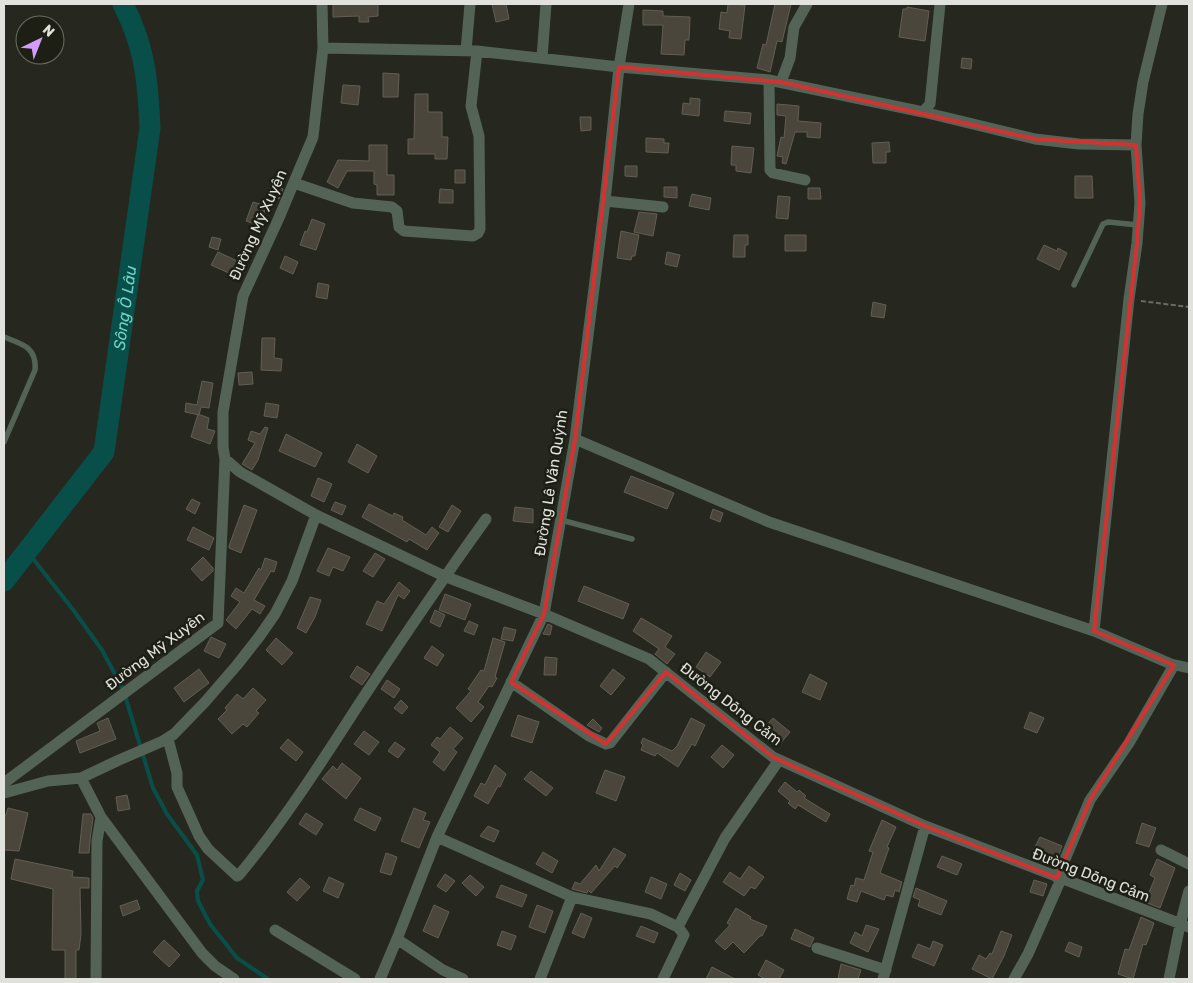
<svg xmlns="http://www.w3.org/2000/svg" width="1193" height="983" viewBox="0 0 1193 983" font-family="Rubik,sans-serif">
<rect width="100%" height="100%" fill="#26281f"/>
<g fill="none" stroke-linecap="round" stroke-linejoin="round">
<path stroke="#094f49" stroke-width="4" d="M27,551L74,611L102,650L123,689L153,788L167,814L197,855L203,880L197,891L198,901L210,924L237,958L268,979"/>
<path stroke="#094f49" stroke-width="21" id="s1" d="M4,581L104,452L150,128C148,81 145,47 123,4"/>
</g>
<path fill="#4b463c" stroke="#635e53" d="M333,4H378V16L368,17L369,22H359V16L333,17Z
M492,4H506L509,19L496,22Z
M728,4L745,5L741,39L729,38L730,31L719,29L721,12L727,13Z
M775,4H791L782,42L777,41L770,72L757,68L763,44L766,45Z
M907,7L929,11L925,41L899,37L903,9H907Z
M643,10L663,11V16L690,17L689,40H685L684,55L661,54L663,25H643Z
M962,58L972,59L971,69L961,68Z
M383,73L399,74L398,97H383Z
M343,85L360,86L358,105L341,103Z
M415,94H428V112H442V137H448L447,159H435V154H408V139H414Z
M690,98L700,99L699,116L682,114L683,103L690,104Z
M777,104L799,106L798,121L821,123L820,138L807,137V132H795L786,164L782,163L783,157L777,156L781,137L784,138L786,116L777,115Z
M725,111L751,113L750,124L724,121Z
M580,117H591V130L581,131Z
M646,138L664,139V143H669L668,153L646,152Z
M889,142L890,152H886V163H873L872,143Z
M369,145H387V175H394V195H377V185L374,184V171H347L338,188L327,182L338,160L369,161Z
M732,146L754,148L751,173L736,171V165H731Z
M625,166H637V177L625,176Z
M455,170H465V183H455Z
M1075,176H1092L1093,198H1075Z
M272,184L283,189L279,199L268,194Z
M664,187H677V198L664,197Z
M808,188H820L821,199H808Z
M440,189L453,190V203H439Z
M692,194L711,198L709,210L689,206Z
M778,196L790,197L788,219L776,218Z
M253,202L266,206L260,226L246,221Z
M639,212L657,214L653,236L634,232Z
M312,219L325,224L316,250L300,245L305,231L307,232Z
M621,231L639,235L635,256H632L631,260L617,258Z
M734,235H748V245H745V257H733Z
M785,235H806V251H785Z
M212,237L221,239L218,250L209,247Z
M1044,245L1057,251L1058,248L1067,253L1059,270L1037,259Z
M218,252L246,265L240,278L211,265Z
M667,252L680,255L677,267L665,264Z
M285,256L298,262L293,274L280,268Z
M318,283L329,285L327,299L316,297Z
M873,302L886,305L884,318L871,316Z
M262,338H275L274,358L282,359L281,371L261,370Z
M252,372L253,384L239,385L238,373Z
M202,381L213,383L209,408L201,407L199,415L185,412L186,403L197,405Z
M266,403L279,405L277,418L264,416Z
M198,414L209,418L207,429L215,431L210,444L191,437Z
M265,427L268,428L258,460L252,470L242,464L255,443L248,440L251,431L260,434Z
M286,434L322,453L315,467L279,451Z
M357,444L377,456L368,473L348,462Z
M631,476L674,493L667,509L624,492Z
M318,478L332,484L324,502L311,496Z
M192,499L200,503L195,514L186,509Z
M335,502L346,506L342,515L331,510Z
M369,504L393,516L394,513L403,517L402,520L426,535L432,527L439,533L427,550L409,539L407,542L362,517Z
M244,505L257,510L241,553L229,548V546Z
M452,505L461,511L448,532L439,527Z
M515,507L533,509V523L513,521Z
M713,509L723,513L720,522L710,518Z
M193,527L214,538L209,550L187,540Z
M328,548L350,557L343,571L333,567L329,576L317,571Z
M375,553L385,559L373,577L363,571Z
M203,557L213,568V571L202,581L191,569Z
M265,558L277,562L274,572L271,571L254,600L265,606L260,614L252,609L236,629L226,620L240,602L231,596L236,588L244,593L259,568L261,570Z
M399,582L410,591L404,599L398,595L382,631L366,624L377,601L384,604Z
M584,586L629,604L623,619L578,601Z
M445,594L471,604L465,620L439,610Z
M310,597L321,600L315,617L306,633L297,628Z
M435,610L445,615L440,627L430,622Z
M641,618L672,636L665,647L675,654L667,664L655,654L659,649L633,631Z
M469,621L478,625L474,635L464,631Z
M548,624L552,626L550,635L543,634Z
M504,627L516,630L513,641L501,639Z
M211,637L226,644L219,658L204,651Z
M276,638L293,653L282,665L266,650Z
M493,638L505,642L495,677L497,678L492,687L489,686L478,702L484,707L471,722L456,708L471,691L468,689L481,670L484,671Z
M432,646L444,655L437,666L424,658Z
M706,652L721,662L710,677L696,667Z
M545,657L557,658L556,675H544Z
M357,666L370,674L362,685L350,677Z
M199,669L209,683L184,702L174,688Z
M613,669L625,678L611,695L600,686Z
M810,674L827,683L820,700L802,692Z
M387,680L400,689L394,698L381,689Z
M253,688L266,700L256,711L259,713L247,727L243,724L232,734L218,719L227,710L225,708L237,694L243,699Z
M401,700L408,707L402,714L394,708Z
M1030,712L1044,718L1037,733L1024,728Z
M518,715L539,722L532,743L511,736Z
M108,718L116,739L80,753L76,741L100,731L97,723Z
M691,718L705,725L695,746L692,744L678,767L657,753L655,756L641,750L643,745L641,743L643,738L672,751L677,746Z
M773,718L790,732L780,744L763,729Z
M593,719L602,728L599,732L587,725Z
M450,727L463,738L453,749L457,752L444,771L433,762L440,752L431,745L437,737L440,739Z
M364,731L379,742L369,755L354,744Z
M288,739L303,752L296,761L280,748Z
M395,742L405,749L398,758L388,751Z
M722,745L734,755L723,768L711,757Z
M342,763L361,778L346,799L322,779L333,766L337,770Z
M495,765L506,774L500,787L498,786L488,804L474,796L481,783L485,785Z
M605,770L625,777L616,801L596,793Z
M531,771L553,788L546,796L524,779Z
M785,782L797,792L799,790L806,796L804,798L830,814L826,822L798,805L795,809L788,803L790,801L778,791Z
M127,795L130,809L118,811L116,797Z
M8,808L28,813L19,851L4,850V815H6Z
M360,808L381,818L375,831L354,820Z
M414,808L426,813L423,820L430,822L419,848L401,841Z
M306,813L323,824L316,835L299,824Z
M83,814H91L93,818L90,840L89,853H79Z
M882,820L896,827L887,847L889,848L880,873L902,882L899,892L895,890L893,897L886,895L884,900L861,891L857,902L847,899L851,885L854,886L856,878L864,880L873,852L869,851Z
M1142,823L1156,828L1149,847L1136,843Z
M488,826L499,831L494,842L480,836Z
M1040,837L1062,846L1055,864L1032,853Z
M614,848L626,855L617,868L615,866L591,893L588,890L587,893L572,889L575,882L580,884L596,865L599,871Z
M543,852L558,861L552,873L536,864Z
M386,853L397,857L391,875L380,872Z
M942,856L962,864L957,875L937,867Z
M15,859L73,871L72,877L89,878V888H80L81,934L79,950H76V979H65V950H52L53,889L11,879Z
M1157,859L1175,868L1160,908L1145,902L1155,878L1150,875Z
M749,866L764,877L755,889L751,887L744,896L723,882L730,872L740,879Z
M680,873L691,880L685,891L674,885Z
M445,874L455,881L446,892L437,886Z
M470,875L484,887L476,896L462,883Z
M329,877L344,884L338,898L323,891Z
M651,877L667,884L661,899L645,892Z
M300,878L310,887L297,901L287,892Z
M1034,880L1047,884L1043,896L1030,892Z
M501,885L527,895L522,907L496,897Z
M916,888L947,901L941,915L918,906L920,900L913,897Z
M137,900L140,909L123,916L120,906Z
M434,905L449,912L438,938L423,931Z
M537,905L553,911L545,933L529,927Z
M736,908L751,917L750,919L767,926L762,936H760L744,953L733,942L725,950L715,941L730,925L727,923Z
M581,913L592,918L584,938L572,933Z
M1141,917L1154,923L1146,945L1143,944L1133,979L1118,974L1125,949L1129,950Z
M866,925L879,929L868,952L850,943L855,932L862,936Z
M641,926L658,933L654,943L636,936Z
M795,929L814,938L810,947L791,939Z
M502,931L516,936L511,950L497,945Z
M1001,931L1012,935L1004,956L992,979L972,969L979,955L986,959L990,953L992,954Z
M164,940L180,955L169,967L153,952Z
M933,941L943,945L934,966L912,957L918,944L930,949Z
M1069,942L1082,947L1079,957L1065,951Z
M766,960L784,970L779,979H765L758,975Z
M841,964L861,970L858,979H838Z
M712,967L735,979H706Z"/>
<g fill="none" stroke-linecap="round" stroke-linejoin="round">
<path stroke="#6b6d64" stroke-width="2" stroke-dasharray="5 2.5" stroke-linecap="butt" d="M1141,301L1189,307"/>
<path stroke="#536456" stroke-width="5.5" d="M1074,285L1103,224L1108,222L1138,225
M4,337C22,344 37,347 35,370L4,442
M561,520L632,539"/>
<path stroke="#536456" stroke-width="11" d="M323,48L477,51L619,67L769,80L923,112L930,104L940,4
M466,51L470,4
M542,58L546,4
M769,80L770,170L773,173L805,180
M781,82L790,58L794,27L807,4
M923,112L1035,139L1079,144L1136,145
M294,183L353,203L392,207L397,211L399,227L404,231L473,236L478,233L480,229L479,136L471,106L477,51
M605,201L663,207
M575,439L769,522L1094,631L1171,664L1189,668
M225,459L240,472L316,515L444,576L544,614L649,659L773,757L925,826L1189,927
M1094,631L1129,299L1137,243L1140,203L1136,145L1138,114L1143,82L1162,4
M511,682L589,736L606,744L610,743L666,672
M168,739L177,773V787L199,836L208,849L237,876L239,875C284,821 321,763 359,704C400,642 442,580 486,519
M81,778L101,817L97,841L96,979
M4,783L218,623L225,459L223,447V412L243,296L278,220L313,137L323,48L322,4
M4,793L48,781L81,778L119,760L163,741L174,734L205,702L237,665L259,637L275,614L292,581L316,515
M101,817L202,953L215,966L234,979
M437,837L572,897L651,914L678,927L684,935L663,979
M1161,850L1189,864
M1057,878L1090,800L1129,743L1174,665
M678,927L725,838L779,760
M275,930L355,979
M397,939L443,970L463,979
M817,948L886,970
M380,979L397,939L437,837L544,614L575,439L605,201L619,67L629,4
M540,979L572,897
M883,979L925,826
M1014,979L1028,954L1061,879
M1169,979L1180,925L1189,891"/>
</g>
<path fill="none" stroke="#d63131" stroke-width="4" stroke-linejoin="round" d="M619,67L781,82L1035,139L1136,145L1140,203L1137,243L1094,631L1174,665L1090,800L1057,878L925,826L773,757L666,672L606,744L511,682L544,614L561,520L575,439Z"/>
<g text-anchor="middle" dominant-baseline="central" stroke-width="5" stroke-linejoin="round" paint-order="stroke">
<g font-size="15" fill="#e0e2db" stroke="#1d1f15">
<text transform="translate(258 225) rotate(-66)">Đường Mỹ Xuyên</text>
<text transform="translate(551 483) rotate(-81)">Đường Lê Văn Quýnh</text>
<text transform="translate(155 651) rotate(-37)">Đường Mỹ Xuyên</text>
<text transform="translate(731 704) rotate(38)">Đường Dõng Cảm</text>
<text transform="translate(1091 875) rotate(21)">Đường Dõng Cảm</text>
</g>
<g font-size="16" font-style="italic" fill="#71d3c7" stroke="#1d1f15">
<text stroke="none"><textPath href="#s1" startOffset="309">Sông Ô Lâu</textPath></text>
</g>
</g>
<rect width="1193" height="983" fill="none" stroke="#e0e2db" stroke-width="10"/>
<g transform="translate(40 40) rotate(43)"><circle r="24" fill="#1d1f15" stroke="#6b6d64"/>
<path d="M0-4L9 19L0 12L-9 19Z" fill="#d39cfc"/>
<text y="-8" font-size="14" font-weight="bold" text-anchor="middle" fill="#e0e2db">N</text>
</g>
</svg>
